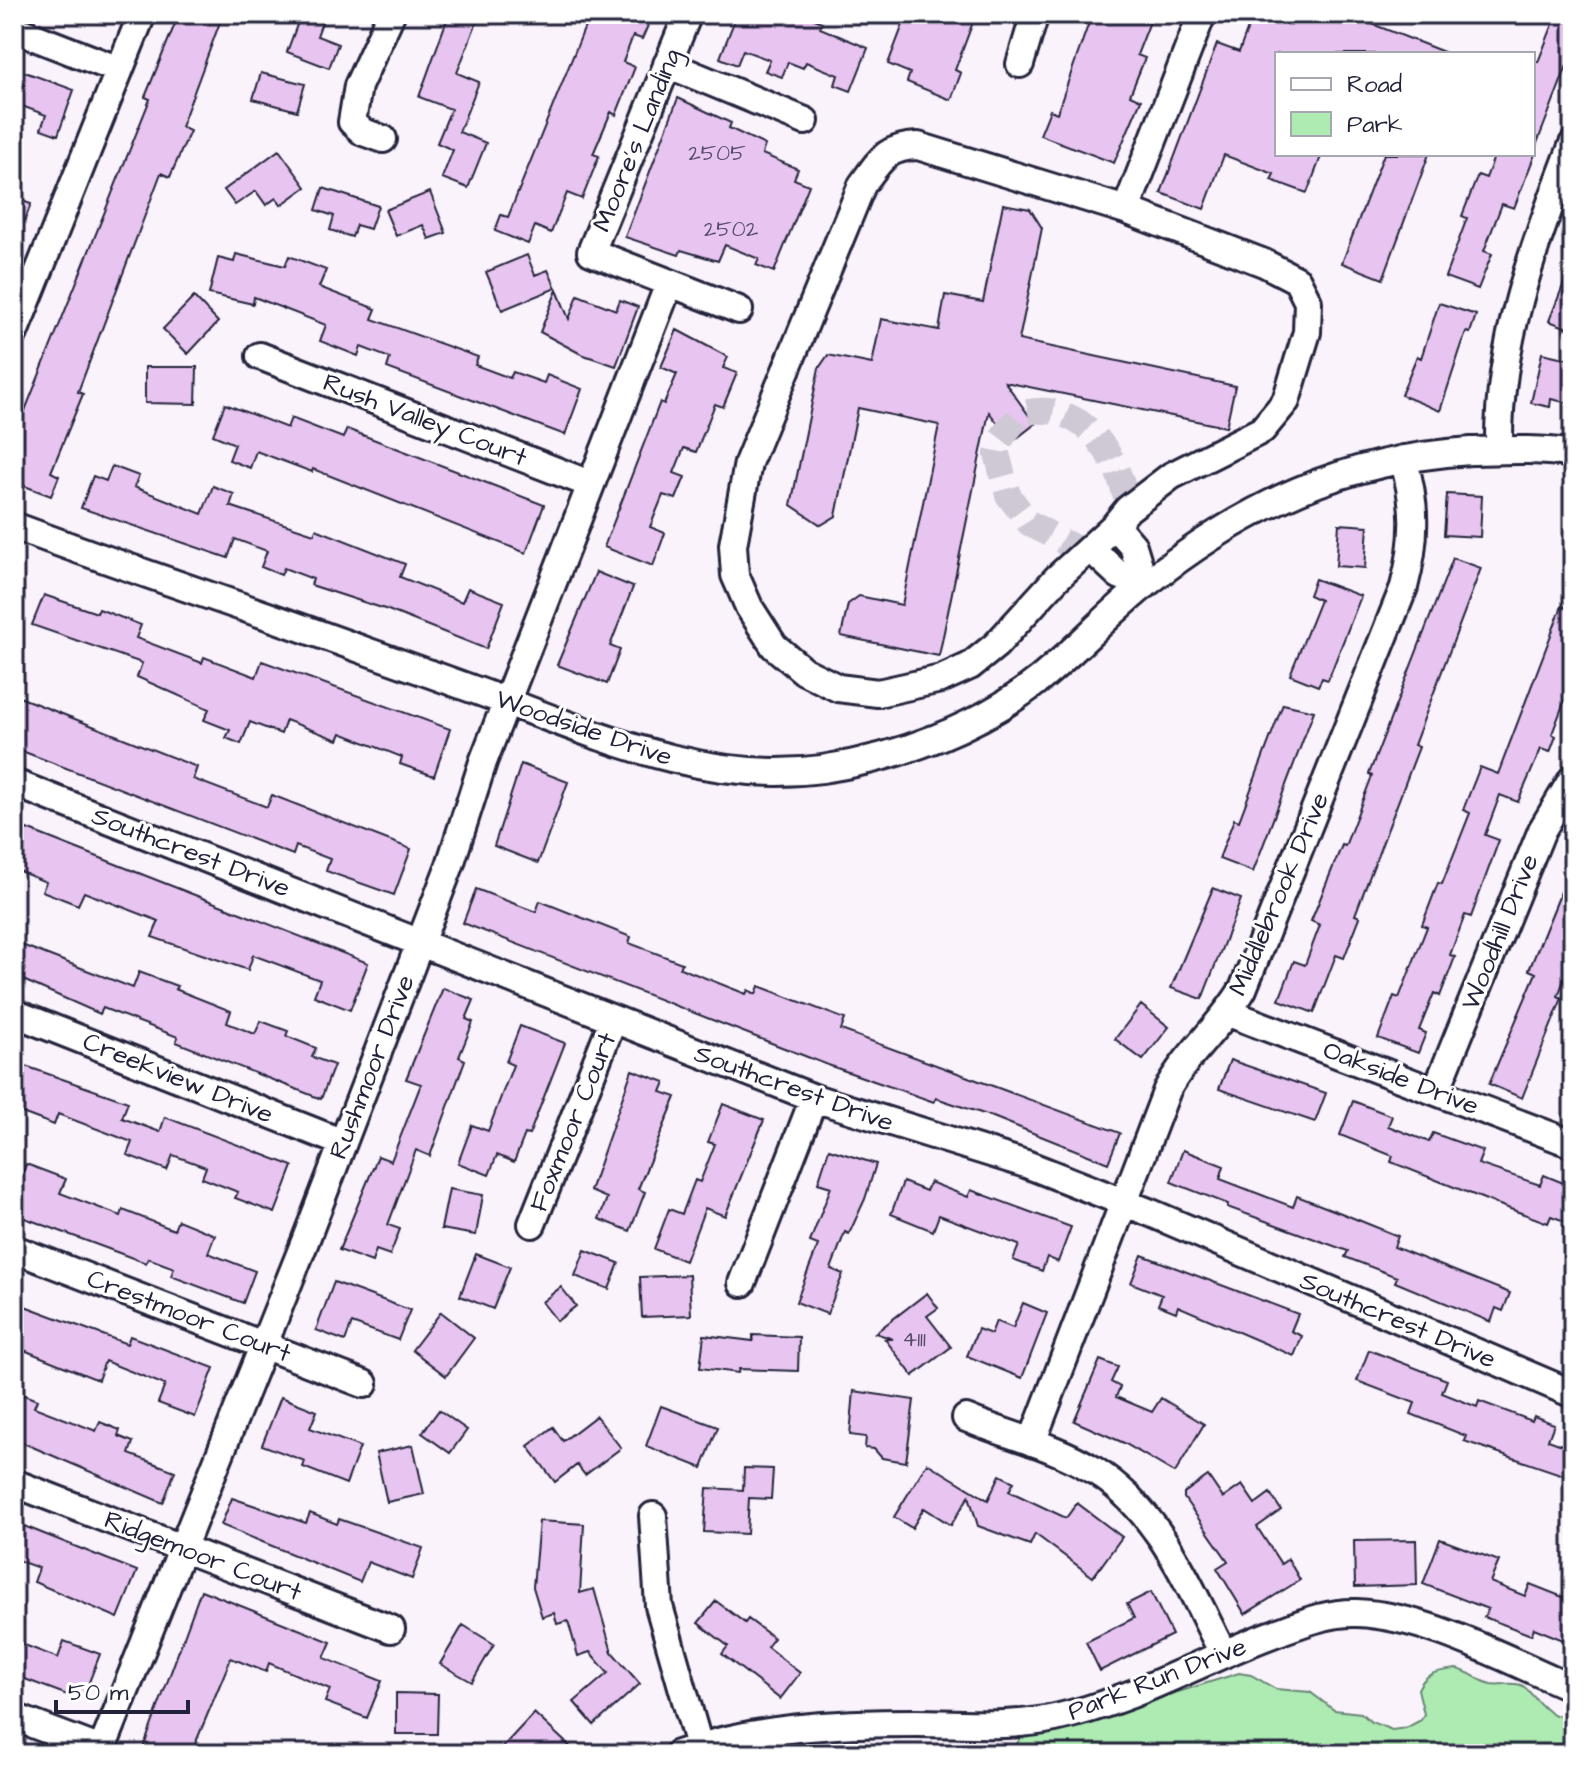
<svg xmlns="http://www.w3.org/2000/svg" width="1587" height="1768" viewBox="0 0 1587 1768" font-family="'Architects Daughter',sans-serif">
<rect width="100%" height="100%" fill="#faf3fc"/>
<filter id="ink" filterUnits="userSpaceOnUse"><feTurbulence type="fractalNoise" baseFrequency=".0125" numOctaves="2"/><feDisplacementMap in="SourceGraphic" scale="16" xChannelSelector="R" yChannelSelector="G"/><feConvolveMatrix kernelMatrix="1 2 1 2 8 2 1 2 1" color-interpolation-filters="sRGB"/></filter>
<g filter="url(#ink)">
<path fill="#aeebb2" stroke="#688676" stroke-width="2" d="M1456,1669C1470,1671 1478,1681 1491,1684C1502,1686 1513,1681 1523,1686C1530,1690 1539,1707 1555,1716L1573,1712V1754H1010L1020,1739L1052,1724L1130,1707L1239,1673L1251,1675L1276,1689L1310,1692L1334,1710L1361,1713L1371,1722L1392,1730L1406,1728L1421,1720L1424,1714L1418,1689C1426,1672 1438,1671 1456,1669Z"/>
<path fill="#e8c5f0" stroke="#22223b" stroke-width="2" d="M179,14H223L181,127L190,131L170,177L161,173L78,392L83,394L51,472L59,476L51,496L14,482V438L150,99L145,97Z
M301,14H325L317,36L338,44L329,68L287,52Z
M449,14L478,19L457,73L479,82L459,132L486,143L468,188L442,178L453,150L437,143L451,109L419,97Z
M590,14H653L642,39L633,36L623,62L635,67L616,115L611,112L593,154L599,156L582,199L567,193L551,233L535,226L528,244L495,231L501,215L508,217Z
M737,14H802L822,22L820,28L868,48L851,91L835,85L838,75L806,62L803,68L788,62L782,77L765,71L770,60L743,50L737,65L720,58Z
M907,14H976L955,70L961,73L951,100L907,82L910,73L888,64Z
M1092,14H1137L1151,19L1137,55L1145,58L1130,95L1141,100L1114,163L1040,135L1050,110L1057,113Z
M1253,14H1376L1372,24L1449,54H1277V154H1322L1307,193L1271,180L1274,174L1224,155L1204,209L1161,193L1217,44L1239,52Z
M1557,14H1573V50L1534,151L1533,60L1538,62Z
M14,68L74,90L58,135L41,129L46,115L14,103Z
M261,73L305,84L297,111L253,99Z
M678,98L731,123L729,128L765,145L762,154L798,169L794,179L809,185L774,272L756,265L759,259L725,245L718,261L681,250L679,255L625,237Z
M279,150L306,187L281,205L276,198L266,205L256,191L235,205L224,190Z
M1384,154H1429L1383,279L1342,263Z
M1495,154H1535L1514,208L1502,204L1484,251L1492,254L1478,289L1445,277L1467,218L1462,216L1478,175L1486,178Z
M323,188L378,206L370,229L356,225L352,237L330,230L334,216L316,210Z
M430,192L446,233L429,239L423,225L396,236L385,210Z
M14,198L31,204L15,246H14Z
M1003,204L1030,209L1042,228L1019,340L1235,386L1226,427L1005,382L1035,424L1012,442L989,412L939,656L841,636L848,604L859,596L902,605L939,425L858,408L836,516L821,525L791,505L819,368L828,355L872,364L881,319L939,330L945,295L983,302Z
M236,254L285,266L289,256L326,270L319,287L376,309L372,319L478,357L475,365L510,378L513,372L544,383L547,375L582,389L565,435L387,368L390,358L361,347L358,356L320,341L326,325L254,297L253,304L209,294L218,258L234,262Z
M527,255L535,275L548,270L556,288L502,310L486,272Z
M1572,263H1573V330L1549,321Z
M557,290L569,319L578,295L616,310L620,300L638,307L616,366L581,354L540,332Z
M194,297L218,322L188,354L163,329Z
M1439,303L1476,315L1470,333L1466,332L1440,411L1401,395L1417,356L1421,358Z
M677,330L728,357L723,368L737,373L723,407L715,404L696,452L684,448L674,473L685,477L676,499L663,495L650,527L665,533L653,566L604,547L660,402L664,404L677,374L661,367Z
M1542,353L1573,360V404L1551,399L1550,407L1531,403Z
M145,367H197L196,404L145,403Z
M225,404L287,428L291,418L343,438L347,429L544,505L526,553L313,469L312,472L256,451L250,468L229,460L235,444L213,435Z
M112,466L139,476L134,487L202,514L213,486L234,494L230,506L314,534L316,529L405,564L400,577L462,602L468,588L504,602L486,649L388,610L311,585L313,579L284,568L281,575L261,567L267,551L235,539L228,558L81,508L93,476L106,481Z
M1447,494L1482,496L1480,537L1444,535Z
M1339,524L1368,526L1365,568L1336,566Z
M1453,558L1481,568L1414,745L1419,747L1355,915L1360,917L1344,958L1336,955L1314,1013L1279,1000L1294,961L1305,965L1320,925L1311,921L1342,845L1345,846L1372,776L1369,774Z
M596,572L633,587L610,646L620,650L607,684L557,665Z
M1315,579L1361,596L1328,680L1322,678L1318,686L1290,675L1320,600L1309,595Z
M44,595L97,613L99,609L141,625L136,638L202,663L204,657L256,677L262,661L450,729L434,776L400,764L402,757L341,733L338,740L286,720L281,734L250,722L241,744L226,738L230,730L204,720L209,709L137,677L142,663L32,625Z
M1562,606L1573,610V696L1567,694L1552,734L1556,736L1550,752L1541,749L1518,802L1500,795L1485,835L1499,840L1471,917L1465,915L1450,955L1455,957L1440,996L1434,993L1419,1030L1426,1033L1418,1053L1378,1038L1394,996L1399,998L1427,927L1422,925L1438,883L1442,884L1470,813L1463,810L1480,767L1498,774Z
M14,695L197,767L193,779L267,807L272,795L411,849L394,895L326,871L330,859L296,846L293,855L14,748Z
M1283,704L1314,711L1253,872L1219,859L1234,819L1239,821Z
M521,764L568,782L538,863L494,846Z
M14,824L368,963L350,1010L314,996L320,980L253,955L248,970L152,937L159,921L84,892L78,905L42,891L46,882L14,869Z
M1572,865L1573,956L1558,996L1562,998L1522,1098L1489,1084L1536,973L1529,970Z
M1213,888L1241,899L1202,999L1171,988Z
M476,889L536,912L540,901L631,937L629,943L682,963L680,968L746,994L748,990L756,994L759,986L845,1019L841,1030L1120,1133L1108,1163L993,1117L936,1098L934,1102L828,1065L463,923Z
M14,942L133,988L139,972L177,986L175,989L231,1011L227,1023L255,1034L261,1021L288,1031L286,1036L316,1048L312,1057L334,1065L321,1099L176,1042L178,1037L103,1008L100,1014L14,976Z
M443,988L474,1000L466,1019L473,1022L459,1057L465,1060L430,1156L416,1150L388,1225L400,1229L390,1255L376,1250L372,1262L339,1250L378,1156L391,1161L421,1084L406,1079Z
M1141,1005L1169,1027L1143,1060L1115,1039Z
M520,1026L565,1043L529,1135L525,1134L514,1162L497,1155L489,1175L458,1163L472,1125L488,1131L513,1065L506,1062Z
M1230,1060L1326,1093L1315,1122L1219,1089Z
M14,1062L128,1102L122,1118L160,1132L165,1117L293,1166L275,1213L235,1198L238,1192L202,1178L206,1167L173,1155L167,1170L127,1155L132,1142L58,1114L54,1125L14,1110Z
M632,1070L665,1082L661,1092L676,1097L638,1189L645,1192L630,1231L599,1219L607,1198L590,1191Z
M1353,1101L1392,1116L1388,1126L1429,1142L1433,1133L1483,1151L1478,1164L1540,1185L1544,1175L1573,1187V1224L1551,1216L1548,1223L1494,1203L1391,1162L1393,1156L1340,1135Z
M723,1104L764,1120L725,1216L705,1208L685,1261L654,1249L669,1209L682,1214L695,1180L700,1182L715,1144L708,1142Z
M829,1149L876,1164L865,1199L849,1234L845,1232L831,1269L843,1274L827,1314L796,1302L818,1245L810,1242L831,1187L818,1183Z
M1183,1150L1224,1166L1220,1179L1293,1207L1297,1196L1341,1213L1398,1236L1394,1247L1510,1293L1503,1311L1496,1308L1491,1322L1395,1282L1397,1277L1345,1257L1348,1251L1227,1207L1228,1204L1171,1182Z
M26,1164L66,1179L60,1193L121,1216L123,1210L174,1230L178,1220L215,1235L208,1253L255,1271L243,1303L171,1276L174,1268L148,1258L146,1263L14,1214V1196Z
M903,1182L926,1191L930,1182L968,1197L971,1190L1071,1227L1058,1262L1047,1257L1042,1271L1013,1260L1019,1245L939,1215L933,1231L891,1214Z
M449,1189L483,1195L476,1235L441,1229Z
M585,1250L619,1263L609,1289L575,1276Z
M476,1254L510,1267L493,1309L460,1296Z
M1142,1255L1298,1314L1291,1331L1302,1336L1294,1356L1178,1306L1176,1312L1158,1305L1162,1295L1131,1283Z
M689,1275L691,1315L642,1317L640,1277Z
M334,1282L410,1310L398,1340L352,1323L345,1341L316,1330Z
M561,1287L576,1306L557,1321L542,1302Z
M927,1293L938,1308L927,1316L951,1347L913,1376L885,1339H893L875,1333Z
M14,1302L127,1344L130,1336L214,1368L195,1417L158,1403L165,1385L105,1361L98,1380L14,1346Z
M1023,1303L1047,1313L1022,1378L967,1356L978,1329L991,1334L996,1321L1013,1328Z
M441,1312L474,1338L446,1376L412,1350Z
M704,1335L753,1341V1335L799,1337L798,1371L739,1369L738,1373L700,1368Z
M1369,1350L1447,1380L1442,1393L1477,1407L1479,1401L1532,1421L1534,1416L1554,1424L1548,1440L1573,1449L1569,1477L1464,1441L1466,1436L1411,1414L1415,1403L1357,1381Z
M1100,1360L1118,1367L1111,1382L1120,1387L1116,1397L1152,1412L1161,1398L1204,1424L1175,1473L1124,1443L1074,1421Z
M14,1391L37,1400L34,1407L96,1431L100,1422L120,1430L118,1436L133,1442L129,1454L175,1471L163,1503L14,1439Z
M854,1391L914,1400L906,1462L882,1458L874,1449L865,1448L866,1437L850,1435Z
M281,1397L317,1411L310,1428L360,1447L346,1484L303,1467L305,1461L262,1445Z
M661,1406L718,1427L702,1468L646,1446Z
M439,1410L467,1430L450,1453L422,1433Z
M596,1416L621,1448L585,1475L577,1465L555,1482L528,1446L553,1427L563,1441Z
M413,1445L424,1494L387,1502L376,1453Z
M927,1463L988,1500L1000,1475L1014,1482L1009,1491L1066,1518L1077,1503L1122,1537L1093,1577L1035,1534L1030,1545L978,1526L969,1496L951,1525L924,1508L912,1528L894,1517Z
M744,1468L773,1469L771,1499L749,1498L747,1534L704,1532L707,1488L743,1490Z
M1208,1476L1223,1498L1242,1485L1255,1504L1270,1493L1281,1510L1257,1527L1281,1564L1288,1559L1300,1580L1245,1614L1217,1568L1228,1561L1184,1498V1493Z
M232,1498L306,1523L310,1513L337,1524L339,1519L423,1548L412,1579L368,1562L360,1582L221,1525Z
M539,1521L584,1524L580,1593L594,1589L612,1652L640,1684L594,1725L574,1702L608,1673L590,1652L578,1656L568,1621L557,1624L554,1613L542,1617L533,1587Z
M14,1522L137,1571L118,1618L34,1582L39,1568L14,1559Z
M1440,1539L1499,1561L1490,1582L1525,1596L1530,1584L1573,1601V1644L1534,1628L1531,1635L1484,1617L1488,1609L1423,1584Z
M1416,1540L1417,1585L1355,1587L1354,1541Z
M201,1590L331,1642L324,1658L382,1681L367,1718L325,1702L330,1689L269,1663L266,1672L231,1658L191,1754H141Z
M1151,1592L1172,1635L1100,1671L1086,1642L1134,1618L1127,1604Z
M716,1601L745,1623L748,1619L774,1638L767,1647L800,1673L780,1699L722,1654L728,1646L698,1623Z
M463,1625L494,1644L472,1682L440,1664Z
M14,1641L58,1658L64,1641L100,1654L84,1695L72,1690L70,1696L14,1675Z
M396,1693L438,1694L437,1734H396Z
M534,1713L578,1754H496Z"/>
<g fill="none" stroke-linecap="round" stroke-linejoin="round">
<path stroke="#cfc9d5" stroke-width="26" stroke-dasharray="26 13" stroke-linecap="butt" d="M1084,553L1029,523L1008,495L997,454L1000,440L1020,414C1080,396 1120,455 1128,509"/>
<defs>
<path id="minor" d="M688,14L591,252L739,310
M14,29L119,70
M667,64L805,121
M1020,64L1035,14
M383,139L363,132L352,122L358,86L391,14
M918,146L1126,210L1264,263L1297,280L1308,302L1307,332L1286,401L1262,430L1171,476L1128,509L1115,525L1057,578L996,645L970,666L941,679L878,693L838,688L804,671L774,646L749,607L735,575L733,545L748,463L862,185C880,160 886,147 918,146Z
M1126,210L1202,14
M14,333L142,14
M260,356L590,484
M1499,450C1497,341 1535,244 1573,144
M1115,525L1133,546L1145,585
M14,526C131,570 249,608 366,651C414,668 462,685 510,703C610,741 712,784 822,769C898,758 980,727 1040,679C1077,649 1109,613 1147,583C1246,505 1344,459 1471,451C1505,450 1540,448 1573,454
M1090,548L1119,575L1145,585
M14,783L814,1098L1026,1164L1151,1213L1573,1394
M14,1013L343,1143
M1229,1013L1573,1144
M1436,1091L1542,830L1573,778
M532,1224L613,1020
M14,1249L364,1384
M742,1283L814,1098
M966,1418C1007,1435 1055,1446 1092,1469C1160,1510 1188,1585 1223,1653
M1032,1442L1167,1090C1188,1052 1221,1026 1243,989L1404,587C1416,541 1417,504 1403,459
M14,1483L391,1629
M653,1516L659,1606L699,1746
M14,1717L101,1750
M100,1754L304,1244L450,865L483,762L669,284
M678,1754C753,1727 838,1723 917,1723C963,1723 1010,1728 1055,1718C1130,1702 1198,1662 1270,1635C1298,1625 1326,1612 1357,1613C1428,1616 1507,1660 1573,1688"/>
</defs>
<use href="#minor" stroke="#22223b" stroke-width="32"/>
<use href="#minor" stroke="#fff" stroke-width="26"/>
</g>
</g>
<g text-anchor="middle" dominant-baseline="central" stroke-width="6" stroke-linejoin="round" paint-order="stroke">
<g font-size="22" fill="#544b68">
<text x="717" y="153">2505</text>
<text x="731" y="229">2502</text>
<text x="914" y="1339">4111</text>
</g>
<g font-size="26" fill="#22223b" stroke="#fff">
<text transform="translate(637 140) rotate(-68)">Moore's Landing</text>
<text transform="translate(425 420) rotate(21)">Rush Valley Court</text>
<text transform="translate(584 728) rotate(19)">Woodside Drive</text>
<text transform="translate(191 852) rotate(21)">Southcrest Drive</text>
<text transform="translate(1279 894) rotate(-67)">Middlebrook Drive</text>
<text transform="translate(1500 932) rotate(-68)">Woodhill Drive</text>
<text transform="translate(372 1067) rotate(-69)">Rushmoor Drive</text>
<text transform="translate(178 1078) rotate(22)">Creekview Drive</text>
<text transform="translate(1401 1078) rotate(21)">Oakside Drive</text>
<text transform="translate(794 1088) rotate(20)">Southcrest Drive</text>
<text transform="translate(573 1122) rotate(-68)">Foxmoor Court</text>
<text transform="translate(189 1316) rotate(21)">Crestmoor Court</text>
<text transform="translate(1398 1320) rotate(23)">Southcrest Drive</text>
<text transform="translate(203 1556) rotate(21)">Ridgemoor Court</text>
<text transform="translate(1157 1679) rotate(-21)">Park Run Drive</text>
</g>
</g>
<rect width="1587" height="1768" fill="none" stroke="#fff" stroke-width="48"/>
<rect x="24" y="24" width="1539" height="1720" fill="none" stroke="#22223b" stroke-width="3" filter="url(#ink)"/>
<rect x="1275" y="52" width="260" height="104" fill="#ffffff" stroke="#a7a7b1" stroke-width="2"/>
<rect x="1291" y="78" width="40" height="12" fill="#ffffff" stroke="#a7a7b1" stroke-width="2"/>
<text x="1347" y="92" font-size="24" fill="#22223b">Road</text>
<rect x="1291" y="112" width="40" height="24" fill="#aeebb2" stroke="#a7a7b1" stroke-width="2"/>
<text x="1347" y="132" font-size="24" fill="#22223b">Park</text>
<path d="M56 1700v12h132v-12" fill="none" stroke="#22223b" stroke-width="4"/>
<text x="68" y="1700" font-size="24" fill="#22223b" stroke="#ffffff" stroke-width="6" paint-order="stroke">50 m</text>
</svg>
